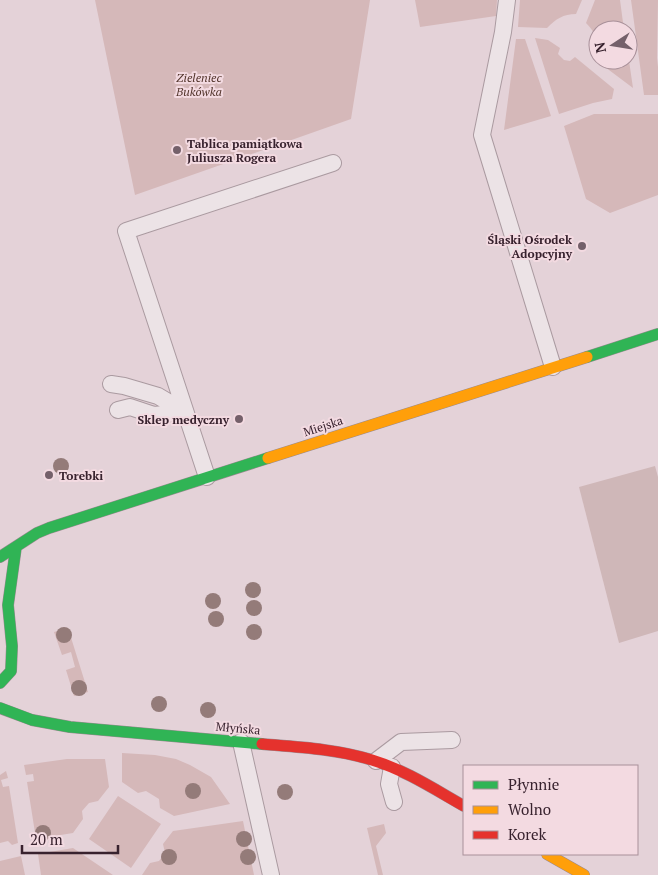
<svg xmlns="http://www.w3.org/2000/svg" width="658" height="875" viewBox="0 0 658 875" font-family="'PT Serif',serif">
<rect width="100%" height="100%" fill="#e4d2d8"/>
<path fill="#d5b8b9" d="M95,0H370L351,119L135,195Z
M415,0H497L496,16L420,27Z
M520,0H582L576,14C563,14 556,19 547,28L518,27Z
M595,0H620L624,30H598V50C598,38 594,31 586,23Z
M631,0H658L657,58L658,67V95H644Z
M535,38L548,40L560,48L558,54L564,60L570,61L575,57L614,89L612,99L593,103L559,114Z
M516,39H525L551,116L504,130Z
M598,51V60H628V54L633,88L593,58Z
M594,114H658V195L610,213L586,199L564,126Z
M68,628L88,692L74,696L66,670L75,667L71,652L62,655L54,632Z
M122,753L155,755L176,759L190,765L211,777L230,804L174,816L160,808L159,799L146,791L138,793L122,782Z
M67,759H105L109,787L98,801L89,803L82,811L83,819L73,833L36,839L27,782L34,781L33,774L26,775L24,765Z
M6,771L8,778L1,780L3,787L9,786L18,843L12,845L8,841L0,843V775Z
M118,796L161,824L131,868L89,839Z
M243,821L254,875H142L150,863L159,861L165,853L163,844L173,831Z
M384,824L386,833L376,846L383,875H378L367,828Z
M73,848L113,875H41L38,854Z
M21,856L25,875H0V861Z"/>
<path fill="#cfb7b8" d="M655,466L658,477V631L619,643L579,487Z"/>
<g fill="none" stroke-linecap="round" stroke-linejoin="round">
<defs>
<path id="lane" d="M507,0L503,32L482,135L553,367
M111,384L124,386L158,396L185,412L154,415L130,407L118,410
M207,477L126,231L333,163
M241,742L271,875
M376,761L401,742L452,740
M392,767L389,784L394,802"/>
<path id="fast" d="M587,357L658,334
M0,557L37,533L49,528L268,458
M0,683L11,671L12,646L8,605L16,547
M0,708L32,720L70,727L262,744"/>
<path id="slow" d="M268,458L587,357
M547,854L584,875"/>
<path id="jam" d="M262,744C298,747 337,749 372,760C405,770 434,789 464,806"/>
</defs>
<use href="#lane" stroke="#aa9aa0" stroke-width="18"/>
<use href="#fast" stroke="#998a90" stroke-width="12"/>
<use href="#slow" stroke="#998a90" stroke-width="12"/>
<use href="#jam" stroke="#998a90" stroke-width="12"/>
<use href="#lane" stroke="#ece3e6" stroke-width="16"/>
<use href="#fast" stroke="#30b455" stroke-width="11"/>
<use href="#slow" stroke="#ff9f0a" stroke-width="11"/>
<use href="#jam" stroke="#e5322d" stroke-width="11"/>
</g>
<g fill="#947b79">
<circle cx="61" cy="466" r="8"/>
<circle cx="253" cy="590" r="8"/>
<circle cx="213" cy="601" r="8"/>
<circle cx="254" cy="608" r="8"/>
<circle cx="216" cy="619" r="8"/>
<circle cx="254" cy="632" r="8"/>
<circle cx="64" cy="635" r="8"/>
<circle cx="79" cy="688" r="8"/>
<circle cx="159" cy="704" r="8"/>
<circle cx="208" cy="710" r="8"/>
<circle cx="193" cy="791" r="8"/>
<circle cx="285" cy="792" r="8"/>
<circle cx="43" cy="833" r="8"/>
<circle cx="244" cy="839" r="8"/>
<circle cx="169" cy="857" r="8"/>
<circle cx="248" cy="857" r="8"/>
</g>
<g fill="#74606a" stroke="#f3dae1" stroke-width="2">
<circle cx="177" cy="150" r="5"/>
<circle cx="582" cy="246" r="5"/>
<circle cx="239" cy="419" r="5"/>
<circle cx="49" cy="475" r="5"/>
</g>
<g text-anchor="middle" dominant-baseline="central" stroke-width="4" stroke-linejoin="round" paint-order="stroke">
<g font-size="12" font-style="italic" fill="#52342b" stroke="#f3dae1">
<text x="199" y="77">Zieleniec<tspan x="199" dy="14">Bukówka</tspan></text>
</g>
<g font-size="12" font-weight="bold" fill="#38222e" stroke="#f3dae1" text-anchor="start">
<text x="187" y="143">Tablica pamiątkowa<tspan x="187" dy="14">Juliusza Rogera</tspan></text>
<text x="572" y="239" text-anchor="end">Śląski Ośrodek<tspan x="572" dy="14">Adopcyjny</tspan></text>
<text x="229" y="419" text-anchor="end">Sklep medyczny</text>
<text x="59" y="475">Torebki</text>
</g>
<g font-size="12" fill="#38222e" stroke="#f3dae1">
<text transform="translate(323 426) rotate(-18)">Miejska</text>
<text transform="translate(238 728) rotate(5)">Młyńska</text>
</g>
</g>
<rect x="463" y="765" width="175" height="90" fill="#f3dae1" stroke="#a89099"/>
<rect x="473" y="781" width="25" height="8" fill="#30b455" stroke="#a89099"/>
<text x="508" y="790" font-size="15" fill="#38222e">Płynnie</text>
<rect x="473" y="806" width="25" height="8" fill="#ff9f0a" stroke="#a89099"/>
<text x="508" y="815" font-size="15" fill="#38222e">Wolno</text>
<rect x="473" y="831" width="25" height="8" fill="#e5322d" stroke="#a89099"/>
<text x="508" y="840" font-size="15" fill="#38222e">Korek</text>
<g transform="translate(613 45) rotate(258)"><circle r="24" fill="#f3dae1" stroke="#a89099"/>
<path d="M0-4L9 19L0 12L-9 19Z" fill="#74606a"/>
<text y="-8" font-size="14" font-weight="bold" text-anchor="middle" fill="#38222e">N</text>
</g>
<path d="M22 845v8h96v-8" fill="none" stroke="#38222e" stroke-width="2.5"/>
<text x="30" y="845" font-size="15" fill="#38222e" stroke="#f3dae1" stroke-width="4" paint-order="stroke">20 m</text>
</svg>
